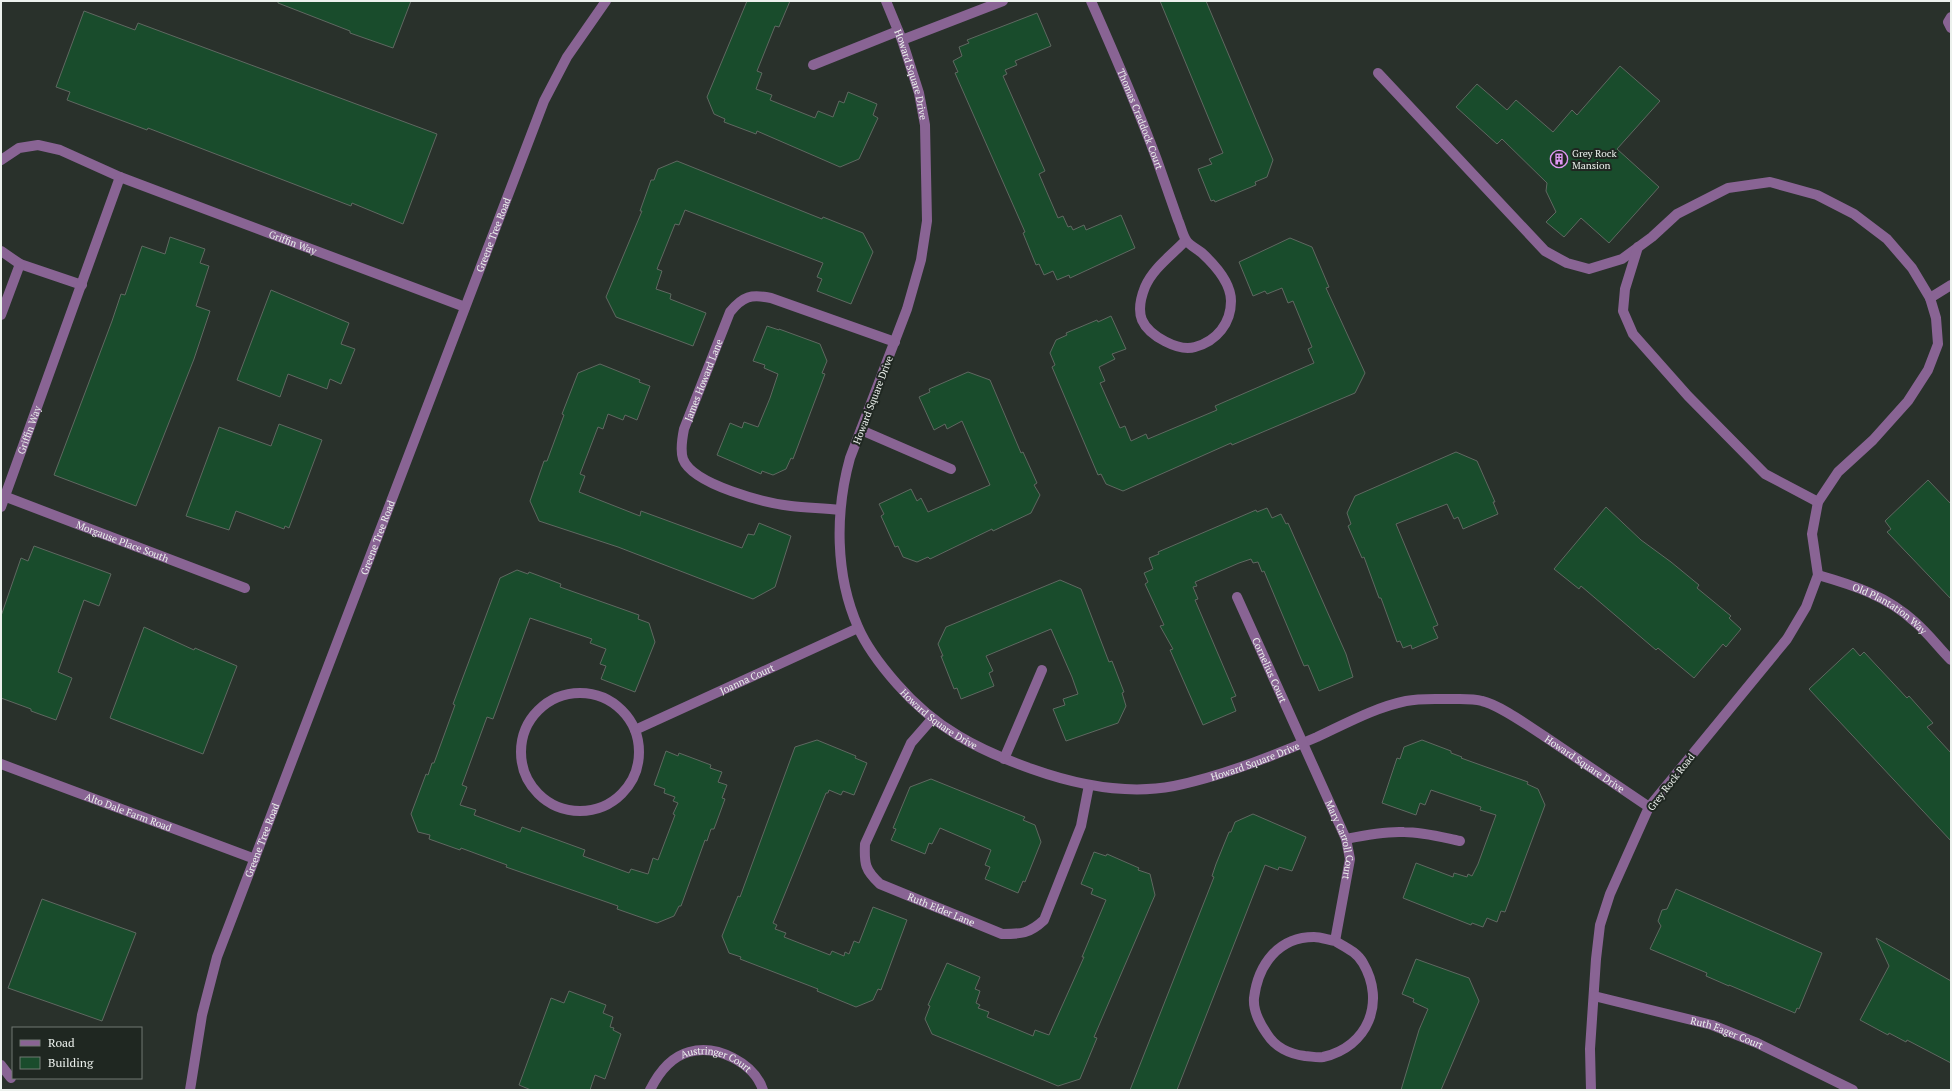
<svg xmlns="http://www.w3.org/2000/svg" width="1952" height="1091" viewBox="0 0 1952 1091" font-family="'PT Serif',serif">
<rect width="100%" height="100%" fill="#29312b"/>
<path fill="#194c2c" stroke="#5f6861" d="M278,1H411L393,48L350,33V31L278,3Z
M747,1H790L779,27L775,26L757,71L762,73L756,89L772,95L770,100L815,118L818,111L833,117L839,101L844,103L848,92L877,104L873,115L878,118L859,159L840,167L757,131L756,134L724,122L725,119L714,114L707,97Z
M1160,1H1206L1273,160L1267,177L1255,182L1256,185L1215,202L1214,200L1211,201L1198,169L1212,164L1209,159L1223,153Z
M84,11L135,30L138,23L437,134L403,224L352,203L351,206L148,128L147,130L67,100L70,92L56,87Z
M1037,13L1051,46L1015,61L1017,65L1005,70L1007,74L1003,76L1045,171L1039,174L1058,218L1063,216L1068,227L1071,226L1073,230L1084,225L1086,230L1121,215L1135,248L1070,278L1069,275L1057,280L1053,271L1044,275L1039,264L1036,265L1023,233L1025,232L955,73L958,72L953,61L962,56L959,47L969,43L967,40Z
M1620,66L1660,101L1617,149L1659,187L1609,243L1581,218L1564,237L1546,222L1556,212L1546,191L1547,183L1502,139L1497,144L1456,107L1477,84L1507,110L1516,100L1553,132L1572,110L1577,115Z
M677,161L822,219L823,217L863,233L873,252L851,304L817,291L822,279L817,277L823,263L685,210L679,225L675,224L657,269L662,271L656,289L671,294L670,299L706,313L693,346L616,317L606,297L642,211H640L651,180H654L658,169Z
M170,237L205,249L200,263L209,266L196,306L210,311L194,359L136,506L54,475L112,321L121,294L125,295L142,246L165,254Z
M1290,238L1312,247L1329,287L1326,288L1365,373L1355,393L1232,445L1231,443L1123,491L1106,484L1101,474L1098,475L1052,367L1055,365L1050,353L1056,340L1067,335L1066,333L1097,320L1098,322L1111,316L1126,349L1112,354L1115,359L1099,367L1105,381L1100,383L1120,428L1125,426L1131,441L1146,434L1148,439L1217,410L1215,406L1314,363L1308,349L1312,347L1293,301L1288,303L1282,288L1267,294L1265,291L1253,296L1239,262Z
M271,290L349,323L341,344L355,349L341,384L330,379L327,389L288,374L280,397L237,380Z
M767,326L779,330V329L820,344L827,361L822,373L825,374L793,459L791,458L786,469L773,475L762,471L761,474L717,455L730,423L742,428L744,422L758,427L770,398L778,374L764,368L765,365L753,361Z
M600,364L640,380L639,382L650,386L637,420L625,415L623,420L608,414L603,429L598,427L580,474L585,476L579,492L640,516L641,511L742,548L748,534L754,535L759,523L791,536L775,587L753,599L618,547L539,521L530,501L544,461H547L564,415L562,414L578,373Z
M968,372L990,380L1021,453L1023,452L1037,483L1034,485L1040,495L1031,513L993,531L992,529L930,559L928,557L917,562L903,557L898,546L895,547L881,516L884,514L879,504L911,489L917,501L921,498L928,512L990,485L962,421L947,429L945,424L934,430L919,397L930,392L929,389Z
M279,424L322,440L289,528L285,526L284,529L236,511L229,530L186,516L219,427L271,446Z
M1456,452L1477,461L1495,502H1493L1498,514L1463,529L1458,517L1454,519L1447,504L1396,524L1438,625L1433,627L1438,638L1412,649L1411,645L1403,648L1400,641L1397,642L1381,598H1379L1364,557L1362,558L1348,526L1351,524L1347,513L1355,496Z
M1928,480L1951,504V599L1887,532L1891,529L1885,521Z
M1606,507L1641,540L1671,562L1699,585L1697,588L1731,616L1729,618L1741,629L1726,647L1723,644L1694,678L1658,648L1656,650L1581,586L1579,589L1554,569Z
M1267,508L1272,518L1281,514L1286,524L1288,523L1346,654L1353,677L1319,691L1308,665L1304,666L1264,571L1262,572L1258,562L1253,563L1251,559L1239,563L1195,582L1197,586L1193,587L1198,599L1195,600L1236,696L1231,698L1236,711L1203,725L1170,650L1173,649L1160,626L1164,625L1145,584L1148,582L1144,573L1153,569L1149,558L1159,554L1158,552L1256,510L1257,512Z
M34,546L111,574L99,606L84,600L58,672L72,678L56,720L31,711V709L1,698V616L21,558L28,561Z
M517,570L528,574L529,572L561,584L560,587L639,615L638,619L649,623L655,642L635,692L601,679L606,666L600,664L606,649L590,643L592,639L530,618L493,719L487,717L462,785L467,787L460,805L476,810L474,815L520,832L522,827L585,850L583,856L629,873L631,869L648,874L653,858L658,860L675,815L673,814L678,803L673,801L675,797L664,793L665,789L654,785L666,751L678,756L679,753L711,765L710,768L722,772L718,782L727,785L722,798L725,799L714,829H711L707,841L705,840L681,906H679L674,916L657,923L617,909L618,906L506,867L507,865L461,848L460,850L429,839L430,835L418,832L411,814L426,774L428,775L432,763H434L455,705L453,704L500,578Z
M1060,580L1081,589L1109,662L1112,661L1124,692L1122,693L1126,706L1118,723L1066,741L1053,709L1065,705L1063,699L1078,694L1072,677L1051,629L986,656L993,671L989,673L994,686L961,699L957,688L954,689L941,656H943L938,644L946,627Z
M144,627L194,650L195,648L237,666L203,754L110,718Z
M1853,648L1860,656L1864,652L1907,698L1909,696L1933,723L1927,727L1951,753V841L1809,689Z
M817,740L856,756L855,758L867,763L854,795L843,791L841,795L829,790L828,793H826L773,923L777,925L775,929L786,933L784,937L830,955L832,951L844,956L845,952L849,954L854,941L859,943L873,907L907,920L881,990L878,989L873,1000L856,1007L817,991L818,989L740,959L741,957L729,953L722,936L738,896L740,897L795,747Z
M1422,740L1451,751V753L1462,757L1461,758L1528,782L1527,784L1538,789L1545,805L1505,912L1501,911L1497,922L1487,918L1483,927L1472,923L1471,925L1403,898L1416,863L1453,877L1454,873L1467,877L1468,874L1472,876L1478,864L1496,815L1480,810L1481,807L1431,790L1425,805L1420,803L1416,815L1382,803L1397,758L1400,759L1404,747Z
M931,779L1025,817L1023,820L1035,825L1041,842L1025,882L1023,881L1018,893L985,879L990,867L985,865L991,850L940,828L932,844L929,843L925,854L891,840L896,829L893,828L910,787Z
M1253,814L1306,837L1292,871L1279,867L1278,870L1265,865L1177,1090H1130L1214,877L1212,876L1216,864L1229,832H1231L1235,822Z
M1094,852L1106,856L1107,854L1139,868L1138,870L1150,874L1155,895L1094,1037L1097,1038L1080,1079L1058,1086L932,1034L925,1019L930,1006L928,1005L947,963L980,977L975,989L980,991L976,1003L980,1005L978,1008L989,1012L987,1017L1033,1036L1035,1030L1049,1035L1084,957H1082L1106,900L1091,894L1093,889L1081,884Z
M1676,889L1822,953L1799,1009L1797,1008L1795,1013L1729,985V986L1706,976L1707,973L1650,949L1661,926L1658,921L1662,910L1667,909Z
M42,899L136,933L102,1021L8,988Z
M1876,938L1951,981V1063L1907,1040L1906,1042L1889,1033L1888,1035L1860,1020L1889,966Z
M1416,959L1469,978L1479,1001L1441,1090H1401L1419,1030L1428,1009L1413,1002L1414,999L1402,994Z
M569,991L606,1005L603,1013L613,1017L610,1027L614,1028L613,1030L621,1034L605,1079L595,1075L590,1090H531L519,1085L551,998L564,1003Z"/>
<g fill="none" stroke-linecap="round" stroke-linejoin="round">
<g stroke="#896494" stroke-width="10">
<path id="s1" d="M886,1L902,40L919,93L925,125L927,221L921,260L907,309L850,458C835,512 835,575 858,627C867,648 882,667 897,684C935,728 978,750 1032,769C1077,785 1127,795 1174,786C1223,776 1271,757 1317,737C1345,724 1376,707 1406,701C1420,698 1435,699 1449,699C1459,699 1472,698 1482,701C1500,705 1530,727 1547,738C1581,761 1615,784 1649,807"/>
<path id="s2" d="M1091,1C1114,53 1137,106 1157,160C1164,180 1171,200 1178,220C1181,226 1182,234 1186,240C1189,245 1197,249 1202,253C1215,265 1231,283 1231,301C1231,323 1217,341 1195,347C1179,352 1149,336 1142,320C1138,310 1141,297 1145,287C1153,268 1172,255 1186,240"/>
<path d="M1951,17L1948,22L1951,28"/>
<path d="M902,40L1003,1"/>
<path d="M813,65L898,31"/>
<path d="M1378,73L1545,251L1567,263L1589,269L1622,259L1652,237L1677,214L1728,188L1770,182L1817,195L1854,214L1887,239L1912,268L1930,298L1936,318L1938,344L1928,370L1908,401L1873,440L1838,472L1818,502L1812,534L1818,575L1806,607L1787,639L1649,807L1610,894L1600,925L1596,959L1590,1049L1591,1090"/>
<path id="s3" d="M1,160L19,148L38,145L60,150L120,177L465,307"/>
<path d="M1638,247L1625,289L1623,311L1633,334L1688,396L1765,474L1818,502"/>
<path d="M1,251L20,264L82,285"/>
<path d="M1930,298L1951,285"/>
<path d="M1,315L20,264"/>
<path d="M861,430L951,469"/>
<path id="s4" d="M1,495L245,588"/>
<path id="s5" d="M1,507L120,177"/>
<path id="s6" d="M840,510C824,508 807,508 791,506C766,503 693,485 683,459C680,450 682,439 684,429L730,312C743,296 751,294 771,298L895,342"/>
<path id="s7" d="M1818,575C1853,585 1887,596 1915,622C1928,633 1939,648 1951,660"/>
<path id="s8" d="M1237,597L1346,839L1350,859L1335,941C1345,947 1357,952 1363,963C1386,1002 1368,1047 1323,1057C1317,1058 1310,1056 1305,1056C1290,1054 1275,1047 1267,1034C1260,1024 1253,1010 1254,998C1258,965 1278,937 1314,937C1321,937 1328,940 1335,941"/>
<circle cx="580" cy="752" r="59"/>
<path id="s9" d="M932,719L911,743L865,844C864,864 865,870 880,884L1002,934C1021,934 1029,934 1044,920L1081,826L1089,785"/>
<path id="s10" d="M635,730L858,628"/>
<path d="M1004,759L1042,670"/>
<path id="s11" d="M1,764L255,859"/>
<path d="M1346,839C1365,835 1385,831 1404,832C1423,832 1441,837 1460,841"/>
<path id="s12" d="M1594,996L1712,1025L1757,1043L1853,1090"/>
<path d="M1,1065L11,1078"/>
<path id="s13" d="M190,1090L202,1015L217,957L544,101L567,57L606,1"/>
<path id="s14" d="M650,1090C658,1074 670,1057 689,1052C717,1044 754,1063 763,1090"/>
</g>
</g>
<defs>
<symbol id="building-ring" viewBox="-11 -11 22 22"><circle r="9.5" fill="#1f2721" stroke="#de98f3" stroke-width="1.5"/><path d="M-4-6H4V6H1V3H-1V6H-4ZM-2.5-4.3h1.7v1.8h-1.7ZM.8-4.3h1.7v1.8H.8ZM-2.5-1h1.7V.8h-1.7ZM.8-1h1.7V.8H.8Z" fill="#de98f3"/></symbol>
</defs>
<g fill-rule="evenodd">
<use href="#building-ring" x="1549" y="149" width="20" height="20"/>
</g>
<g text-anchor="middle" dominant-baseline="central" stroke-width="4" stroke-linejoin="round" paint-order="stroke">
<g font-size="10" fill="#ecf1ed" stroke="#1f2721">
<text stroke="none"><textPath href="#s1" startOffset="78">Howard Square Drive</textPath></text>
<text stroke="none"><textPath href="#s2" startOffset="128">Thomas Craddock Court</textPath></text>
<text stroke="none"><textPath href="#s13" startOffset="909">Greene Tree Road</textPath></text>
<text stroke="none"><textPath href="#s3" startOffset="314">Griffin Way</textPath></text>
<text stroke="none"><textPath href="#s6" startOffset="253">James Howard Lane</textPath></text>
<text transform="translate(873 400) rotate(-69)">Howard Square Drive</text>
<text stroke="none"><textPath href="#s5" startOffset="82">Griffin Way</textPath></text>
<text stroke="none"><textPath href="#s13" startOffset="585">Greene Tree Road</textPath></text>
<text stroke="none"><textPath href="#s4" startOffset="130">Morgause Place South</textPath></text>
<text stroke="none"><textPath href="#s7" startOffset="80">Old Plantation Way</textPath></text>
<text stroke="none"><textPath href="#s8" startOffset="80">Cornelius Court</textPath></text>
<text stroke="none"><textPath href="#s10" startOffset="123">Joanna Court</textPath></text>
<text stroke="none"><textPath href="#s1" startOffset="773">Howard Square Drive</textPath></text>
<text stroke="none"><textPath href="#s1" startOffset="1109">Howard Square Drive</textPath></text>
<text stroke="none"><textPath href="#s1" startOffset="1469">Howard Square Drive</textPath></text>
<text transform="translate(1671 782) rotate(-52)">Grey Rock Road</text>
<text stroke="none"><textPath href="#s11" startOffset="136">Alto Dale Farm Road</textPath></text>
<text stroke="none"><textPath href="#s13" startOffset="261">Greene Tree Road</textPath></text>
<text stroke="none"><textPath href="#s8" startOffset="265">Mary Carroll Court</textPath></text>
<text stroke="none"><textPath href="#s9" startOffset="254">Ruth Elder Lane</textPath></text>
<text stroke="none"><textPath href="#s12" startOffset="138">Ruth Eager Court</textPath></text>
<text stroke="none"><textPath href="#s14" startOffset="85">Austringer Court</textPath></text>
</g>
<g font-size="10" fill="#ecf1ed" stroke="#1f2721" text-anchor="start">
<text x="1572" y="153">Grey Rock<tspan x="1572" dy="12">Mansion</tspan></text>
</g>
</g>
<rect width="1952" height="1091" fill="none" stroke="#ecf1ed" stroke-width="4"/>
<rect x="12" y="1027" width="130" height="52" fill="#1f2721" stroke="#717873"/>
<rect x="20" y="1040" width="20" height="6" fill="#896494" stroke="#717873"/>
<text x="48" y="1047" font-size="12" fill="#ecf1ed">Road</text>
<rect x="20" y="1057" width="20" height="12" fill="#194c2c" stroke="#717873"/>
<text x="48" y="1067" font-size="12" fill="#ecf1ed">Building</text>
</svg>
